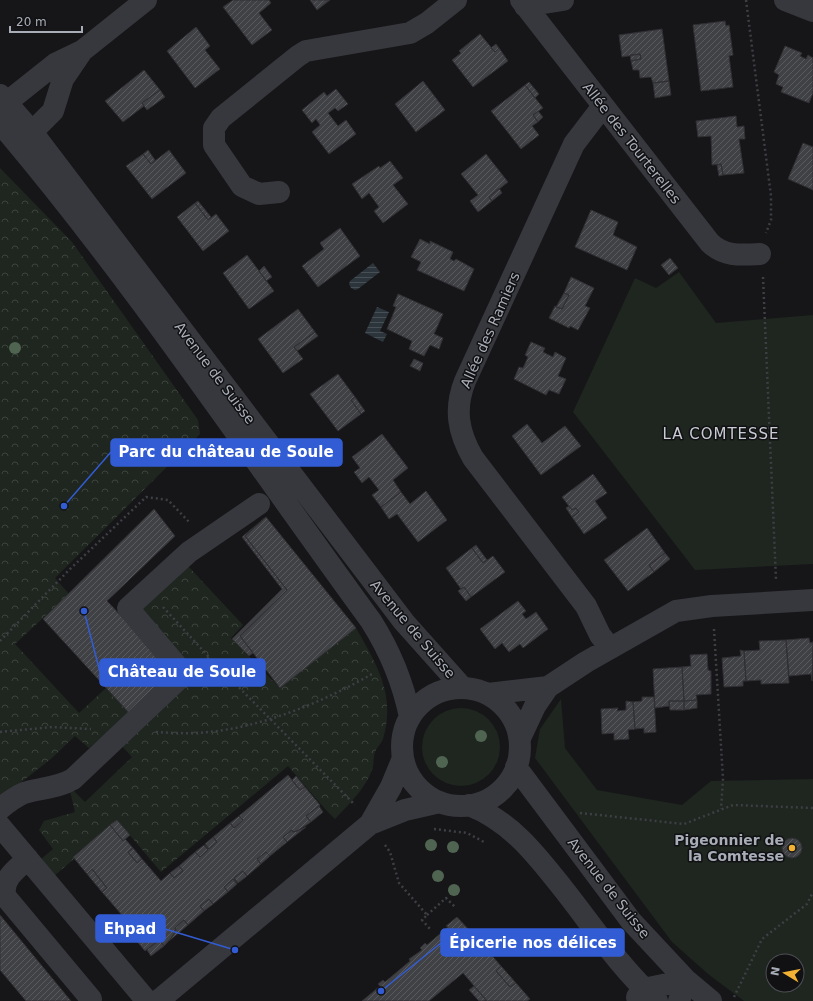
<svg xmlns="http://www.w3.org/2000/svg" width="813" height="1001" viewBox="0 0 813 1001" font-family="'DejaVu Sans',sans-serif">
<defs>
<pattern id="park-crowns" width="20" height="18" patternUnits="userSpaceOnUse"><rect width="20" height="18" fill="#1e261f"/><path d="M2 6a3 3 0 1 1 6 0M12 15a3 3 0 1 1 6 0" fill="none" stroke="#3c433d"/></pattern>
<pattern id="water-rules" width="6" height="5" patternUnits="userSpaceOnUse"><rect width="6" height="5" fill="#2c353c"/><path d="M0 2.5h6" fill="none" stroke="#485056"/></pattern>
<pattern id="building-hatch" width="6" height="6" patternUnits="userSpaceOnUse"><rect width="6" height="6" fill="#404145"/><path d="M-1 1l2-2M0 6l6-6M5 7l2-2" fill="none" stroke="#595a5e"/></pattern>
</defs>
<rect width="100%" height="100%" fill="#161618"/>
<path fill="#1e261f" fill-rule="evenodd" d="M679,272L716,323L813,315V564L695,570L573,412L635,278L656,288Z
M561,699L565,748L597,790L682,805L711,781L813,779V1001H744L708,974L672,942L535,758L540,729ZM773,961H797V985H773Z
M422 747a39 39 0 1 1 78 0a39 39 0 1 1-78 0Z"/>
<path fill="url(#park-crowns)" d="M0,168L72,242L198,420L200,434L55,578L69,594L15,644L79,713L106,688L130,714L89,748L75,736L52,758L0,799Z
M188,566L243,625L231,638L280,688L356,628C377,665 396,695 383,739C381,744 377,747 375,752C373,758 374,765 372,770C365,789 349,804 335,819L326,810L288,766L161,872L117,820L73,856L74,859L54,876L40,860L53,849L39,830L44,821L75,812L70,791L72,789L85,802L132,757L120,744L194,675L139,612Z"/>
<path fill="url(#water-rules)" d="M373,263L380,272L358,289L355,290L351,288L349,284L350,281Z
M377,307L389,312L380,331L387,334L383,342L365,333Z"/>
<path fill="url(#building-hatch)" stroke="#303034" d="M233,0H269L271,3L259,13L272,30L252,45L223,7Z
M310,0H330L317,10Z
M725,21L726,26L729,25L733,55L729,56L733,87L701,91L693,25Z
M196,27L210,46L205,50L220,69L195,88L167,51Z
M662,29L669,81L653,83L651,77L640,78L639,70H633L631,61L641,59L640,54L622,57L619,35Z
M480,34L495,52L499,48L508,61L473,87L452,60L461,53L459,51Z
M496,44L499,48L495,52L491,48Z
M785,46L802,53L800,56L806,59L808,55L813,58V93L809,103L781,92L783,87L776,84L779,75L774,72Z
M640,54L641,59L631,61L630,55Z
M144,70L160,90L142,103L144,106L123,122L105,101Z
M423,81L445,110L416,132L395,104Z
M669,81L671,95L655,98L653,83Z
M529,82L539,94L535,98L525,85Z
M525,85L543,108L533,115L538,122L532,126L539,135L521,149L491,111Z
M336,89L348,104L338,111L335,108L328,113L338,126L346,120L356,134L329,154L312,132L320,125L316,119L312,123L302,110L324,92L327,96Z
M160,90L165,97L147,110L142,103Z
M538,111L543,117L538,122L533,115Z
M736,116L737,127L744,126L745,139H739L744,173L723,175L721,164L712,165L711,136L698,137L696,121Z
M803,143L813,147V190L788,179Z
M148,150L155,160L151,164L143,154Z
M169,150L186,173L152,199L126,166L143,154L151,164Z
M486,154L508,182L489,197L492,201L478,212L470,201L478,195L461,174Z
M390,161L403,178L393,185L408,204L383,223L374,211L379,207L369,193L362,199L352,184L379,166L380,168Z
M721,164L723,175L719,176L717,165Z
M499,188L502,193L492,201L489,197Z
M198,201L211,217L208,220L195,203Z
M195,203L208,220L216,214L229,231L203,251L177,217Z
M591,210L618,222L613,235L637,247L627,270L575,247Z
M340,228L360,256L318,287L302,266L324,249L320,243Z
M420,239L430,244V241L453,252L450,259L454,261L456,259L474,269L464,291L417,270L421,262L411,257Z
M247,255L274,291L249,309L223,273Z
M670,258L678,268L669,275L661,265Z
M264,266L272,277L266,281L259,271Z
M571,277L594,288L585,306L590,308L578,330L570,326L569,328L549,318L555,306L562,309L569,295L564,293Z
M564,293L569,295L562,309L556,307Z
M398,294L443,314L434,334L443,338L439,349L430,345L424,356L409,349L412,341L387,329L396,307L393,306Z
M298,309L315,332L294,347L303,359L283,373L258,339Z
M315,332L318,336L297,351L294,347Z
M531,342L545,348L543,352L553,357L555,352L566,358L558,376L566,379L559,394L549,390L546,395L514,379L519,367L523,368L528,357L525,355Z
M414,359L423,363L420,371L410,366Z
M338,374L355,397L351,400L361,414L338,431L310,394Z
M355,397L365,411L361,414L351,400Z
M527,424L542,443L565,426L581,446L541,475L512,436Z
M382,434L408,468L393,480L401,492L381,507L372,495L379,490L369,477L362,483L354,472L360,468L352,457Z
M593,474L607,493L595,501L607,518L584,534L572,517L579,512L576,508L572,510L562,497Z
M426,491L447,520L418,542L397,514L389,519L381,507L401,492L410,504Z
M569,506L572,510L576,508L579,512L572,517L566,508Z
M154,509L175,536L107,601L173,671L130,714L43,619Z
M266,517L356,628L280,688L240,636L287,590L245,536Z
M266,517L245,536L287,590L240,636L253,653L249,656L232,639L282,589L242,537Z
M647,528L665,553L649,565L654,572L628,591L604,560Z
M476,545L487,560L483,563L472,548Z
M472,548L483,563L493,556L505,572L471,597L464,587L461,589L446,568Z
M665,553L670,559L654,572L649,565Z
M464,587L471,597L466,601L458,591Z
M518,601L526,611L522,614L526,619L536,612L548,629L523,648L520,644L509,652L502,643L495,649L480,629Z
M809,638L810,643L813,642L812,681L811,674L789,676L786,640Z
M786,640L789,683L761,684V680L746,681L744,651L760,650L759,641Z
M740,650L744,651L746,681H743V686L724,687L722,658L741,656Z
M707,654L708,670L711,671V694L696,695L697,700L684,701L682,667L691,666L690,655Z
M682,667L684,701H669V706L655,708L653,669Z
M642,697H654L656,732L644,733V728L635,729L633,702L642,701Z
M697,700V708L684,710V701Z
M626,701L633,702L635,729L628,730L629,739L614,740V733L602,734L601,709L618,708L617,711L626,710Z
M669,701H684V710H670Z
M288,775L300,790L305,787L320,805L306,816L311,822L297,831L293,832L292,830L283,837L287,842L270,856L266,852L257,859L261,864L247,876L243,871L234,878L237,884L233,879L224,887L228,892L213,904L209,899L200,906L204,911L188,925L184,920L175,928L176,930L173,936L164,946L159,940L145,951L130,933L134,929L102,892L107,888L92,869L87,874L73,857L110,825L123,841L125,839L133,848L128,852L137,863L142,859L161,881L170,873L174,878L183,871L179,866L195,852L200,857L208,850L205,844L209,849L217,842L213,837L230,823L234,828L243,820L239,816Z
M296,776L305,787L300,790L292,780Z
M319,806L323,812L311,822L306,816Z
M239,816L243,820L234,828L230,823Z
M117,820L130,835L123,841L110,825Z
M306,827L287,842L283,837L292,830L293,832L297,831Z
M213,837L217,842L209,849L205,844Z
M782 848a10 10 0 1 1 20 0a10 10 0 1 1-20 0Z
M204,845L208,850L200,857L195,852Z
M133,848L142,859L137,863L128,852Z
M266,852L270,856L261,864L257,859Z
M179,866L183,871L174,878L170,873Z
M92,869L107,888L102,892L87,874Z
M243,871L247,876L238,883L234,878Z
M233,879L237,884L228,892L224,887Z
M209,899L213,904L204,911L200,906Z
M0,915L71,1001H26L0,970Z
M457,917L470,931L464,937L480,954L486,949L501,966L496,971L510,987L516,983L530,999L527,1001H487L463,973L429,1001H362L380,986L378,984L383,980L385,982L410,961L409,959L422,950L420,948L425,943L427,945L448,927L446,926Z
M184,920L188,925L169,941L175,932V928Z
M159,940L164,946L151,956L147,950Z
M501,966L516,983L510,987L496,971Z
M474,986L486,1000L484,1001H479L469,990Z"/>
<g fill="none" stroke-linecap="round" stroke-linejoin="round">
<path stroke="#3d3f44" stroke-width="2.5" stroke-dasharray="2 3" stroke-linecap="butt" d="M746,0L771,196V220L766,233
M763,277L776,580
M163,607L209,657
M714,629L723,779L721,809
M0,641L68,571L146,497L168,500L190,523
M203,661L209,657L355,805
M0,732L52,727L91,729
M156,732C173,733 191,734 208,732C263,727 325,701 372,674
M580,813L684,824L733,805L813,808
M434,829L467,833L486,843
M385,845L390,852L399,883L427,915L422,920L430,929
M427,915L446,898L455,907
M734,997L762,939L807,904L813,892"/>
<path stroke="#37383d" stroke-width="22" d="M521,0L710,243C725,257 741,255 760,254
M785,0L813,11
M525,6L563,0
M0,95L32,132L404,622L462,687
M603,106L574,144L465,381C454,409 458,432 473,458L586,606L600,635L610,648
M6,118V103L55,64L82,51L146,0
M0,123C134,281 249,454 371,621C390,651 403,682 410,717
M18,131L32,132L53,111L63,79L82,51
M279,192L259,194L242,186L214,145V128L221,118L298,56L306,51L410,33L427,23L456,0
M402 747a59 59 0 1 1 118 0a59 59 0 1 1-118 0Z
M488,694L548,687
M520,738L535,706L548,687L586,662L676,611L712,606L813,600
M516,767L631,921L686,980L711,1001
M469,805C510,821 535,853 561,886C592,925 620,968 657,1001
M0,809C7,803 15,797 24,793C40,788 58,788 73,779L184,674L128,608L189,552L259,504
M370,824L391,787L403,758
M0,826L147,1001
M28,859C16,869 2,879 5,896L91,999
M637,997L644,989L686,980L679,1001
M158,1001L370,824L405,810L440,802"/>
</g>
<g fill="#506452">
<circle cx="15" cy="348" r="6"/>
<circle cx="481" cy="736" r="6"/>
<circle cx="442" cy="762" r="6"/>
<circle cx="431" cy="845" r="6"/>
<circle cx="453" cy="847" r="6"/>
<circle cx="438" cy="876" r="6"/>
<circle cx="454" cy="890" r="6"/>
</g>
<circle fill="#f2b134" stroke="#111113" stroke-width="1.5" cx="792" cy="848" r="4"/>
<g text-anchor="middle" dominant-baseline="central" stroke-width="3" stroke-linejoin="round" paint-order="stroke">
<g font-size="14" fill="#a8adb8" stroke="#111113">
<text transform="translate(632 143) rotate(52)">Allée des Tourterelles</text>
<text transform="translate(490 330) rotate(-66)">Allée des Ramiers</text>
<text transform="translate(215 373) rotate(53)">Avenue de Suisse</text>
<text transform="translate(413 629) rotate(50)">Avenue de Suisse</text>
<text transform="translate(609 888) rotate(52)">Avenue de Suisse</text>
</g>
<g font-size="14" font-weight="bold" fill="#a8adb8" stroke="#111113" text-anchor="end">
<text x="784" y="840">Pigeonnier de<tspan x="784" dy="16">la Comtesse</tspan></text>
</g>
<g font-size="15" letter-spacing="1" fill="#c9ccd4" stroke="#111113">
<text x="721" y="434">LA COMTESSE</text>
</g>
</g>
<path fill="none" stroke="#325cd3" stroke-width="1.5" d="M64 506L111 452M84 611L100 672M235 950L165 929M381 991L441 943"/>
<g fill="#325cd3" stroke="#111113" stroke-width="1.5">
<circle cx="64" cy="506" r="4"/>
<circle cx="84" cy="611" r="4"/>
<circle cx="235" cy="950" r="4"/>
<circle cx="381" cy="991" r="4"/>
</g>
<g fill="#325cd3" stroke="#325cd3" stroke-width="1.5">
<rect x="111" y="439" width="231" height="27" rx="4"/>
<rect x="100" y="659" width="165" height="27" rx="4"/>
<rect x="96" y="915" width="69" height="27" rx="4"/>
<rect x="441" y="929" width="183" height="27" rx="4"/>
</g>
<g font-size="15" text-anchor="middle" font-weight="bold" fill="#fff">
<text x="226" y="457">Parc du château de Soule</text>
<text x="182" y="677">Château de Soule</text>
<text x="130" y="934">Ehpad</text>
<text x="533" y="948">Épicerie nos délices</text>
</g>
<g transform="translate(785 973) rotate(280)"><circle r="19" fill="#111113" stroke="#4d4f55"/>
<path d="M0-3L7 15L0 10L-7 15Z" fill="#f2b134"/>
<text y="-6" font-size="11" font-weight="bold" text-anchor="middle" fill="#a8adb8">N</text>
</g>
<path d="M10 26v6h72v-6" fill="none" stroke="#a8adb8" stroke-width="2"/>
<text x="16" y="26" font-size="12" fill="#a8adb8" stroke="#111113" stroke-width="3" paint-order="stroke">20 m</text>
</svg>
